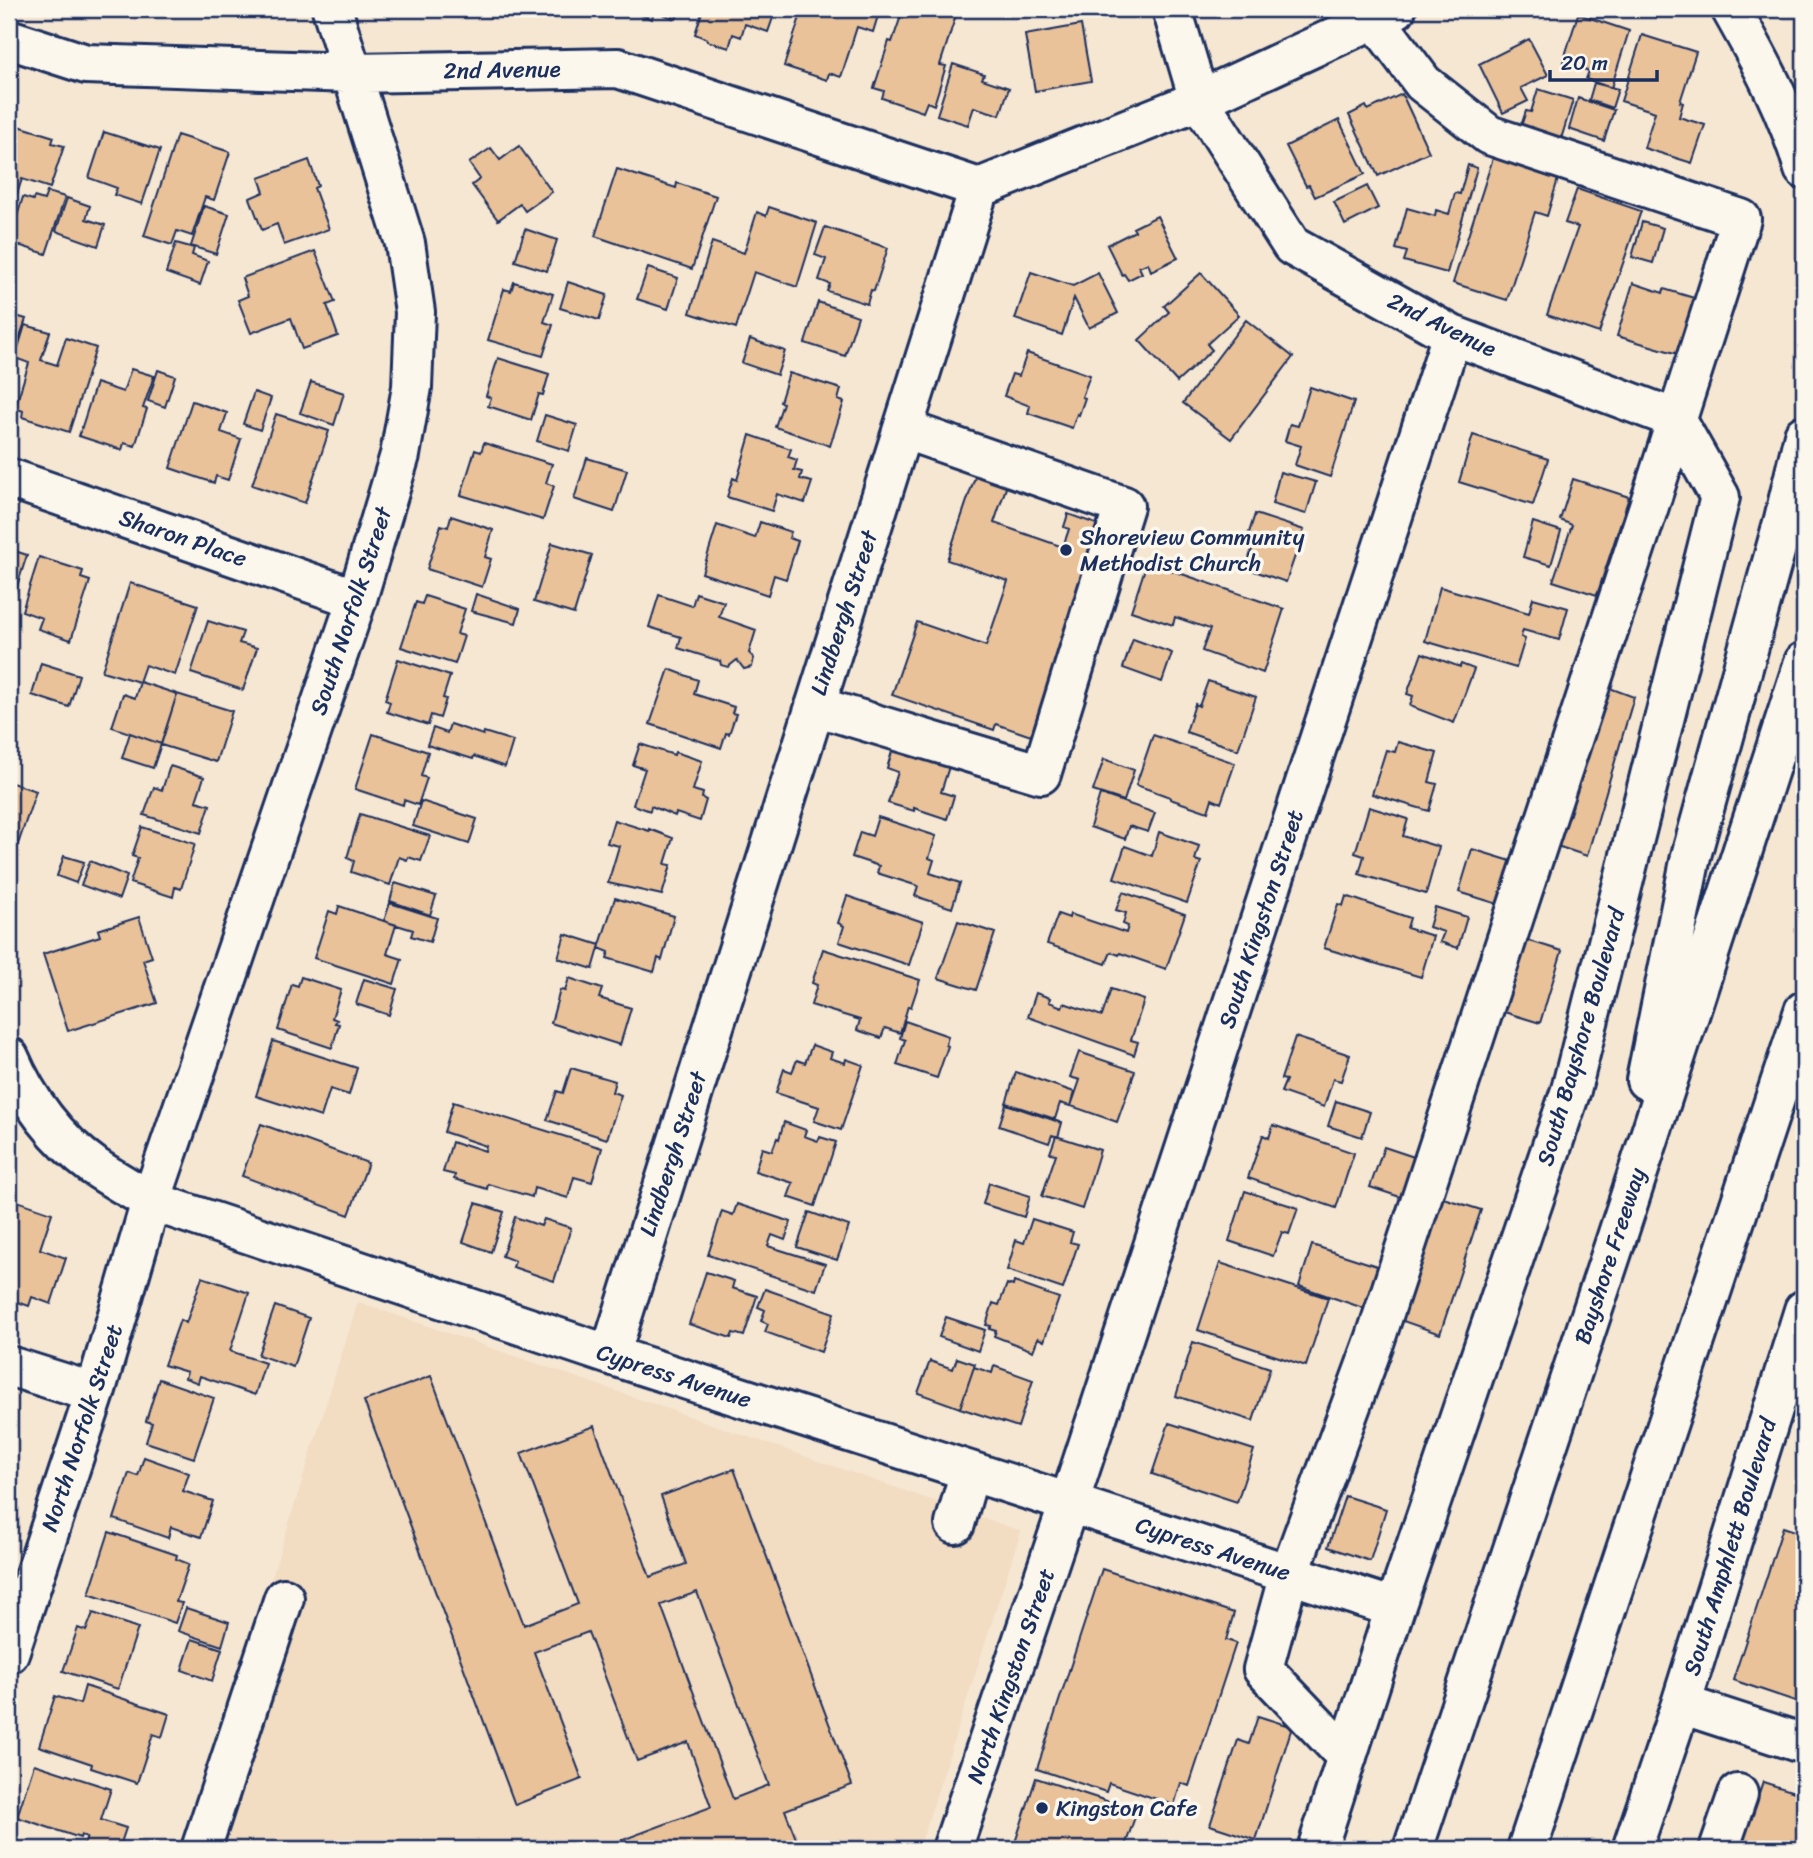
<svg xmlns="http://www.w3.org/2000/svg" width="1813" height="1858" viewBox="0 0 1813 1858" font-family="Sriracha,sans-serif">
<rect width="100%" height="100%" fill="#f6e7d3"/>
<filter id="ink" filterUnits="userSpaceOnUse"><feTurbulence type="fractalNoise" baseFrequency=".0143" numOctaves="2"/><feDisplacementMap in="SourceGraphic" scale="14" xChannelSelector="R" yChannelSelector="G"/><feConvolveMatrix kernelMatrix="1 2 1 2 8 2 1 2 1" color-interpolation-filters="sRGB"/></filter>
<g filter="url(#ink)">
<path fill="#f2dcc2" d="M358,1302L1021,1531L919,1849H187Z"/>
<path fill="#e9c299" stroke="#1b2f5e" stroke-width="2" fill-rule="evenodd" d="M623,9H680L676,19L654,11L652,19Z
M703,9H776L768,32L745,24L741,37L733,34L729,48L707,41V39L695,34Z
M829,9H880L873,32L857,27L841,77L829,73L827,80L784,66L802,11L817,16L818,11L828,14Z
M910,9H958L940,65L946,66L934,105L927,102L923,112L882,98L884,91L874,88L889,41L892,42L901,16L907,18Z
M1578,14L1629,31L1611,88L1586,79L1589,71L1563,62Z
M1081,25L1091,81L1035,91L1025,35Z
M1642,35L1696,52L1680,102L1683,103L1679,117L1705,125L1692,163L1644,148L1655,112L1621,101Z
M1529,39L1548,75L1521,88L1528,101L1503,113L1479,64Z
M953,64L984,74L982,79L1009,88L1000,115L974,107L968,125L937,115Z
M1594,83L1618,89L1612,108L1589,100Z
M1538,89L1573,100L1561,139L1521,126L1526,111L1531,112Z
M1402,94L1429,152L1378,176L1349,115L1366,106L1368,110Z
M1578,98L1614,110L1604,141L1569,129Z
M1339,120L1365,174L1315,197L1309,185L1306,186L1286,146Z
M12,124L54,137L52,143L64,146L50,188L22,179L15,200L9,197V133Z
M104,132L160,150L142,204L114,195L117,188L89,178Z
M177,135L230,152L214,200L205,197L192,236L177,231L172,245L144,236Z
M519,146L552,192L525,211L520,204L498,220L472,185L480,179L469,163L491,148L500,160Z
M1493,158L1558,179L1547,216L1535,212L1507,300L1453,283Z
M309,160L318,186L314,188L329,229L284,245L277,224L262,230L250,198L264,192L259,178Z
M1468,165L1477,168L1447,273L1404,261L1407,252L1396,249L1407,208L1435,216L1436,210L1449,214L1455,193L1460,194Z
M617,169L676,188L677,183L716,196L692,269L595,236Z
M1367,186L1378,208L1345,225L1334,202Z
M1577,189L1641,211L1599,333L1547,315L1578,227L1565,223Z
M47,192L65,197L46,254L9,242L23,197L33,200L34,197L44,200Z
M67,198L90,206L86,219L105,225L98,246L56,231Z
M204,206L229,214L216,254L191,246Z
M769,207L817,223L797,287L754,272L736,328L690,313L712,242L744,253L757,212L766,216Z
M1157,216L1178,258L1151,271L1148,263L1139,267L1142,273L1128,280L1124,274L1122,275L1107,245L1135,231L1133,228Z
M1642,222L1663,228L1653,263L1632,257Z
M825,227L888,248L874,291L871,290L867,304L827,291L830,284L819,280L826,259L815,255Z
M525,229L557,240L547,271L515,261Z
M176,243L194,248L192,255L208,261L200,285L166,273Z
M315,251L335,302L327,305L338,336L302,349L291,318L251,333L238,300L248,296L242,278Z
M648,268L678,278L668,309L637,299Z
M1031,272L1073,286L1098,273L1118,313L1089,328L1074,298L1062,335L1015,319Z
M1201,273L1239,315L1207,344L1212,350L1177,382L1139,340L1169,312L1164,306Z
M514,282L553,294L544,322L553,325L543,356L488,340L504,289L511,291Z
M568,282L607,295L599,320L560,308Z
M1633,283L1663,293L1664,289L1694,298L1678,354L1617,336Z
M818,302L858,316L845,356L805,343Z
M9,314L26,319L13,356L9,354Z
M1246,320L1293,357L1231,439L1183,403Z
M25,325L50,332L41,360L57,365L66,338L96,348L69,432L22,417L23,411L15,408L29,363L15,358Z
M750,339L785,351L777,375L742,363Z
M1027,353L1090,375L1082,397L1085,398L1079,415L1077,414L1072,428L1028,413L1030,406L1004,396L1012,374L1019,376Z
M498,358L549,374L543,395L539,394L531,420L488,406L491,398L486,396Z
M131,369L154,376L143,408L147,409L135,446L124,443L122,450L79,436L96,383L123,392Z
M158,370L175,376L165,407L148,401Z
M789,373L841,389L838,400L844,402L830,446L775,427L783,403L780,402Z
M311,382L344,393L334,425L300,413Z
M1310,387L1354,402L1330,477L1295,465L1301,446L1285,441L1290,424L1298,426Z
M254,392L271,398L260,430L243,424Z
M192,401L227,413L221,432L241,439L228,480L216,476L214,483L170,468Z
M276,414L329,431L305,503L252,485Z
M545,415L577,425L569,451L537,441Z
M750,435L791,449L788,457L797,460L794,470L802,472L800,479L812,482L805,503L777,494L772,511L727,497L733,478L737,480Z
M1473,435L1548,459L1533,505L1459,482Z
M484,443L552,464L546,483L554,486L543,520L461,495L475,450L481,452Z
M587,458L627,470L614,512L574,499Z
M979,465L1010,476L994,523L1063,547L1069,529L1064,527L1068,514L1102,526L1031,736L996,724L994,730L892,695L917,622L986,646L1008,581L947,560Z
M1280,472L1316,482L1306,514L1272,504Z
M1573,479L1629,497L1597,595L1553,581L1572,525L1560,520Z
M1255,514L1304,530L1286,582L1246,568L1254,542L1247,539Z
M451,516L493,530L485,557L491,559L482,587L427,569L441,525L448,527Z
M760,522L791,532L789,538L798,541L786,579L774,575L768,595L702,573L717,525L755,538Z
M1533,522L1561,531L1551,565L1523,557Z
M552,543L592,555L574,614L534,602Z
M9,549L27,555L11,605L9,604Z
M39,557L83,571L81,578L90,581L71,640L38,629L42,618L22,611Z
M1147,562L1284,609L1263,673L1202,651L1210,629L1175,617L1173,625L1131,611Z
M130,583L198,605L175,675L145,665L139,682L102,671Z
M1440,587L1529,613L1533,598L1568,608L1559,640L1523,630L1521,637L1525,639L1516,668L1425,641Z
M696,593L724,602L719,617L756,630L749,653L754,658L752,667L744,669L737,660L728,667L721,665L720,661L678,648L681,637L649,627L659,595L692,606Z
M476,594L520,609L516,623L471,611Z
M425,596L465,609L457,634L464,636L455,664L401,647L416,602L422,604Z
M208,621L243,632L239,643L257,648L243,690L191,673Z
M1133,639L1172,653L1162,682L1123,668Z
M1422,653L1460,667L1461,664L1474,669L1454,723L1410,706L1413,696L1407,694Z
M398,659L450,676L443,698L446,699L440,718L431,715L428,725L387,712L390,702L385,700Z
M41,663L79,675L69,707L32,695Z
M669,669L698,680L694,694L734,707L732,713L736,714L729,734L726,733L721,748L650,724Z
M1208,681L1256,697L1238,750L1186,732L1195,704L1199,706Z
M140,682L177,694L161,744L112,727L123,694L135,698Z
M1607,687L1634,697L1587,856L1554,845Z
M177,694L232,711L216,762L161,745Z
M9,721L18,724L9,750Z
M450,724L483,735L484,732L513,741L505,767L474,756L473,759L427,745L433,728L447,733Z
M130,733L161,744L153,768L122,758Z
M373,734L428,752L421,776L427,778L418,805L404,800L403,805L355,789Z
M1153,735L1235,763L1221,803L1212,799L1208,812L1170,799V797L1136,785Z
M895,742L953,754L941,792L954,796L947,819L914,808V811L888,803L898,772L887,768Z
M1398,742L1437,753L1429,782L1437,784L1429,811L1372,794L1386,750L1395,752Z
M640,744L674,755L675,752L702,761L693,790L703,793L702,798L706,800L700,821L676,813L675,816L651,806L650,811L633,805L645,769L633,765Z
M1104,759L1134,770L1124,801L1093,791Z
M170,766L204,777L196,801L210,805L201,833L144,815L154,787L162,790Z
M9,782L36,791L11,865L9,864Z
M1100,794L1155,813L1148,832L1129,826L1125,839L1090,827Z
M421,801L477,819L469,844L413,826Z
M1369,807L1408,819L1403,836L1439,847L1426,894L1359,874L1364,856L1355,853Z
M360,814L430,836L421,861L408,857L407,860L399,857L390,885L351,872L354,861L347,858Z
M878,817L936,836L929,858L934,860L930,873L960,883L952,908L915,896L918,886L877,873L879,866L852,857L860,832L872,836Z
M614,820L649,831V829L673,838L665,864L671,865L662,895L608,883L619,846L607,843Z
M142,827L195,844L181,889L175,887L173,897L130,883L138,858L132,856Z
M1159,832L1199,846L1195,860L1201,862L1187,903L1114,878L1125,846L1152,856Z
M1472,849L1511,861L1498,904L1459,892Z
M64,856L84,862L76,883L57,876Z
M90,861L127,876L119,899L81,885Z
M395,883L436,896L430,915L390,901Z
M1123,892L1185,914L1166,969L1120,953L1119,955L1111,952L1106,964L1047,944L1058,914L1069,918L1070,914L1126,933L1128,926L1123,924L1126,913L1116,910Z
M847,896L923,922L909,965L839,942L844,926L838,923Z
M1346,896L1410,918L1407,928L1433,936L1421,977L1324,948L1338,904L1343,906Z
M615,898L674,916L662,960L658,958L654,972L607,958L609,952L599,948Z
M390,903L437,918L430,942L411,936L413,930L384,921Z
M339,906L396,925L387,954L402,959L394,984L314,958L329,911L337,914Z
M1435,907L1467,917L1458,948L1440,942L1444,932L1429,927Z
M139,917L152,957L143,960L157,1003L68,1031L43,954L100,936L98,930Z
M958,921L995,933L976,990L938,978Z
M565,934L600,945L593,969L558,958Z
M1523,939L1562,951L1540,1023L1501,1011Z
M823,949L920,980L911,1007L908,1006L900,1033L885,1028L881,1038L857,1030L860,1020L811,1005L817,985L812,983Z
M301,977L341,990L332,1018L337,1020L335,1023L339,1024L332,1048L278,1030L292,984L298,986Z
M569,978L602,989L599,998L631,1008L620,1045L551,1023L560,990L565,991Z
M364,979L397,989L389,1015L356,1004Z
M1111,989L1144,1000L1131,1040L1138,1042L1134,1055L1028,1017L1036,993L1050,998L1049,1002L1062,1007L1064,1003L1102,1016Z
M905,1021L948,1036L946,1045L948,1046L937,1078L897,1065L905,1040L900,1038Z
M1295,1037L1350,1055L1341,1081L1333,1079L1324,1107L1281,1092L1286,1080L1281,1079Z
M273,1041L357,1068L349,1095L330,1089L321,1117L256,1096Z
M812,1045L832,1052L830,1058L845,1063L846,1059L863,1065L841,1130L814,1121L819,1107L776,1093L784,1069L792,1072L797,1060L805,1063Z
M1079,1052L1135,1071L1117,1122L1071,1106L1080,1080L1070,1077Z
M571,1068L615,1081L612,1092L621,1095L607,1139L547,1120L557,1091L563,1093Z
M1016,1072L1074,1092L1070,1106L1060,1103L1055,1119L1006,1103Z
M1336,1101L1370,1112L1362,1137L1328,1126Z
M453,1102L602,1148L592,1182L574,1177L568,1198L534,1188L532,1197L488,1184L487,1189L454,1179L455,1175L443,1172L452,1142L463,1146L464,1144L485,1151L486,1146L444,1132Z
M1006,1104L1062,1123L1058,1137L1052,1135L1049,1143L999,1126Z
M784,1122L806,1130L804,1136L818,1141L820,1137L836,1142L815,1206L788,1197L793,1183L755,1171L762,1148L772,1151L777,1138L779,1139Z
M261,1124L368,1163L349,1215L242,1176Z
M1273,1125L1354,1153L1336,1208L1248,1178L1263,1135L1269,1138Z
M1056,1136L1100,1150L1082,1209L1042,1196L1056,1154L1050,1153Z
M1384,1147L1420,1159L1406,1199L1370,1187Z
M989,1183L1030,1196L1024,1217L983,1204Z
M1245,1191L1298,1208L1289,1234L1282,1232L1273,1256L1229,1241Z
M1440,1197L1481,1210L1440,1334L1400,1320Z
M17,1201L52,1213L40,1249L66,1258L51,1304L32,1297L29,1306L9,1299V1224Z
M476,1203L504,1212L491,1252L463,1242Z
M737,1204L791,1222L785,1240L772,1235L768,1246L825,1264L816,1290L708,1255L722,1211L733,1215Z
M809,1212L849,1226L837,1260L797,1247Z
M515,1217L541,1226L544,1219L571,1228L554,1281L513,1267L515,1261L502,1256Z
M1032,1219L1073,1232L1070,1242L1078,1244L1063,1289L1007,1270L1016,1240L1024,1243Z
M1312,1245L1383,1268L1369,1310L1299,1286Z
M1220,1263L1328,1298L1306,1366L1198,1330Z
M706,1272L734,1281L732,1288L757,1296L744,1336L733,1333L731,1338L689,1324Z
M202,1277L249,1293L230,1351L265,1363L255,1395L200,1376L198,1383L185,1378L187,1372L164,1365L180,1320L186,1323Z
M1014,1282L1059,1298L1044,1341L1038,1338L1033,1351L994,1336L996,1331L989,1329L991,1326L986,1325L993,1303L999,1305L1007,1284L1013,1286Z
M765,1289L834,1313L821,1352L765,1332L768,1324L761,1321L765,1310L758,1307Z
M275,1306L309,1318L293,1367L258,1355Z
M946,1317L985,1330L978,1351L939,1337Z
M1193,1342L1270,1368L1253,1421L1176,1396Z
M957,1358L975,1364L960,1408L918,1393L930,1361L953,1369Z
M994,1366L1033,1380L1018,1427L960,1408L974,1367L992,1373Z
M431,1376L524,1625L578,1604L521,1453L594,1426L650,1577L686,1564L661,1496L734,1469L852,1785L785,1810L800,1849H607L606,1846L711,1807L688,1742L637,1761L588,1632L534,1652L582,1779L515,1805L364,1401ZM697,1592L769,1785L733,1799L661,1605Z
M159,1379L214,1398L194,1458L146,1442L152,1423L146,1421Z
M1169,1423L1254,1450L1237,1502L1152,1474Z
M144,1457L189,1473L183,1491L213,1501L201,1537L171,1527L168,1538L114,1519L129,1473L138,1476Z
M1345,1496L1386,1509L1370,1561L1328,1547Z
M1783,1527L1804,1534V1704L1733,1680Z
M109,1532L177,1555L176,1559L189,1564L176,1602L182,1603L175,1623L89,1594Z
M1102,1569L1234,1613L1226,1640L1236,1643L1189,1786L1181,1783L1174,1805L1109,1783L1106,1792L1037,1769Z
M186,1608L229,1622L222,1646L178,1631Z
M93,1613L138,1628L118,1689L63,1671L78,1628L86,1631Z
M192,1639L222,1649L212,1681L182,1670Z
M85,1686L169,1714L162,1737L153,1734L137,1783L91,1768L92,1764L39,1746L55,1696L80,1704Z
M1258,1716L1292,1727L1256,1840L1210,1825L1238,1740L1249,1744Z
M34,1764L111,1789L101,1820L126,1828L121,1843L128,1845L126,1849H82L87,1837L81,1835L80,1838L17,1817Z
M1036,1778L1137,1811L1124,1849H1013Z
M1763,1782L1804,1795V1849H1741Z
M1215,1839L1244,1849H1186L1189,1840L1212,1848Z"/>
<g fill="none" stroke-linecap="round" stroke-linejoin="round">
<defs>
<path id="minor" d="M1172,9L1199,100L1292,246L1452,335L1676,419L1720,497L1571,1090L1395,1608L1317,1849
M9,39L86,64L353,73L618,68L979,188
M9,478L357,599
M815,706L1041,774L1124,506L903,429
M9,1057C27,1100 57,1140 95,1167C113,1179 132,1190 151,1201L610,1355L1395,1608
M610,1355L979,188L1199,100L1396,9
M9,1366L95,1393
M955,1524L970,1471
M9,1653L95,1393L151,1201L357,599L400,455L412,387L415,312L405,243L332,9
M1681,1704L1804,1744
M1347,1757L1263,1669L1289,1574L1375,1340L1649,506L1741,219L1489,135L1423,83L1375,19L1374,9
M201,1849L284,1598
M952,1849L1069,1503L1452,335
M1632,1849L1681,1704L1804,1310
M1719,1849L1738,1794"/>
<path id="highway" d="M1731,9C1760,60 1788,112 1804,169
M1646,1080L1691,856L1784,519L1804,435
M1413,1849L1616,1240L1804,662
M1527,1849L1804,1011"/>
</defs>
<use href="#minor" stroke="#1b2f5e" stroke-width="44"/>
<use href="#highway" stroke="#1b2f5e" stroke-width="44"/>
<use href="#minor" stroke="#fbf7ec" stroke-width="38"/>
<use href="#highway" stroke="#fbf7ec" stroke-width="38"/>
</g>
</g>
<g fill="#1b2f5e" stroke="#fbf7ec" stroke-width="2.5">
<circle cx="1066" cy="550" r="7"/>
<circle cx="1042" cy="1808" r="7"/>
</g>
<g text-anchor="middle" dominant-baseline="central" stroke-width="7" stroke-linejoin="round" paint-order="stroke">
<g font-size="23" fill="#1b2f5e" stroke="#fbf7ec">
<text transform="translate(502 70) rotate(-1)">2nd Avenue</text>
<text transform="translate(1442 325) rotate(26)">2nd Avenue</text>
<text transform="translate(183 538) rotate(19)">Sharon Place</text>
<text transform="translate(351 611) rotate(-72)">South Norfolk Street</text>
<text transform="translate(844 613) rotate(-72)">Lindbergh Street</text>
<text transform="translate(1261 919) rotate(-72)">South Kingston Street</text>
<text transform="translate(1581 1037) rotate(-74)">South Bayshore Boulevard</text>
<text transform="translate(673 1154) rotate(-72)">Lindbergh Street</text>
<text transform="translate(1610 1256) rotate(-72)">Bayshore Freeway</text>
<text transform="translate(674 1376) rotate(18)">Cypress Avenue</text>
<text transform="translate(82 1428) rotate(-72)">North Norfolk Street</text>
<text transform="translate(1730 1547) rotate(-73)">South Amphlett Boulevard</text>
<text transform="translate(1213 1549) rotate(18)">Cypress Avenue</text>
<text transform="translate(1011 1676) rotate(-71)">North Kingston Street</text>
</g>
<g font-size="23" fill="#1b2f5e" stroke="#fbf7ec" text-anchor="start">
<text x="1080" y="537">Shoreview Community<tspan x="1080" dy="26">Methodist Church</tspan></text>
<text x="1056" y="1808">Kingston Cafe</text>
</g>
</g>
<rect width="1813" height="1858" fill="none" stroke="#fbf7ec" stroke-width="35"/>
<rect x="18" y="18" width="1778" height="1823" fill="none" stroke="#1b2f5e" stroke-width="2.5" filter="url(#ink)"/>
<path d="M1550 70v10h107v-10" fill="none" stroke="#1b2f5e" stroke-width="3.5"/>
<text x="1561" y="70" font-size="21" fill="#1b2f5e" stroke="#fbf7ec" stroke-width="5" paint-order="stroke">20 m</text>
</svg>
